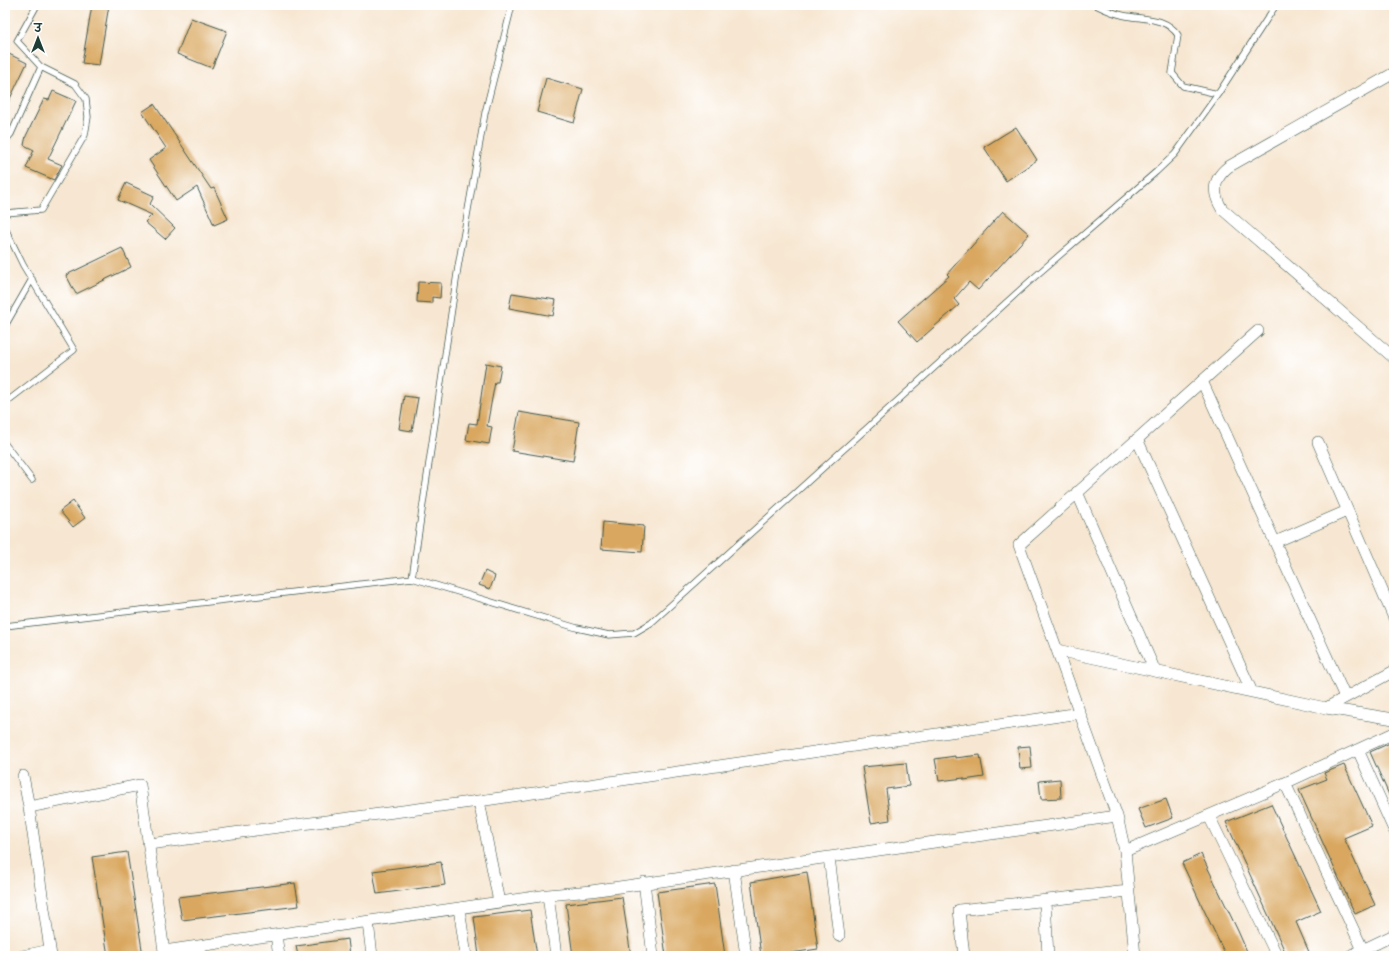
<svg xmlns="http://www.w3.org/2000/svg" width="1399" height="961" viewBox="0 0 1399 961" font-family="'Balsamiq Sans','Playpen Sans Deva',sans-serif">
<rect width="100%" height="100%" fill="#fff"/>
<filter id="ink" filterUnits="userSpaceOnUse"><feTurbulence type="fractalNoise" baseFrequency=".025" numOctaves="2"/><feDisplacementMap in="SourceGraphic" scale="8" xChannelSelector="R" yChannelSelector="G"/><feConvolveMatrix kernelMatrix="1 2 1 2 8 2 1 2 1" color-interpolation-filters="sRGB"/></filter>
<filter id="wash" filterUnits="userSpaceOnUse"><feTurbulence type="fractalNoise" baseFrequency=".012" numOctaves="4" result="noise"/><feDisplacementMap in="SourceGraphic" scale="16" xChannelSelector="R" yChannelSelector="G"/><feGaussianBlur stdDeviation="0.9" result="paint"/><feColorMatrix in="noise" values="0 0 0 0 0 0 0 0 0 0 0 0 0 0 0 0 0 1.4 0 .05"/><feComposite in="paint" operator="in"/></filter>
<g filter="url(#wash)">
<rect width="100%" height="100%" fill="#f7e7d2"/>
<g id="blocks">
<path fill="#d9a75f" d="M92,5H109L99,65L82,63Z
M191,18L227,31L212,68L177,54Z
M5,52L27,63L5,109Z
M546,78L583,89L574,123L537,112Z
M53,91L76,101L48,159L62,165L54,180L26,168L34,150L24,145L26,136L44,99L49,100Z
M154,104L211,189L214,188L228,219L214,225L197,187L176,201L149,160L166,148L142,112Z
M1016,127L1037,160L1006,181L984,147Z
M126,183L154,196L150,204L175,228L165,239L145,222L152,215L118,200Z
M1003,211L1029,234L978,290L969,282L954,299L959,305L917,342L898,321L949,276L947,274Z
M122,248L131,267L76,294L66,275Z
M418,282L441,283L440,298L432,297V303L417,302Z
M512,293L556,300L553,316L509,308Z
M486,363L501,366L498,382H495L487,426L492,427L489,444L466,440L469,423L477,424Z
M404,396L418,398L412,431L399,429Z
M519,412L579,422L573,461L512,451Z
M73,501L85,518L73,527L60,511Z
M603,522L644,526L642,552L601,549Z
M485,571L495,576L490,589L479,585Z
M1390,743L1394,753V806L1370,752Z
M1030,746L1032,768L1020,769L1018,747Z
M980,755L984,777L964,780V778L939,781L935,759L955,756V758Z
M906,763L909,786L886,789L890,820L871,823L862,767Z
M1344,765L1372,826L1344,838L1375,905L1355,914L1299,790L1327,779L1324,773Z
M1060,779L1061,798L1041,799L1039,781Z
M1166,799L1173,818L1146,828L1138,809Z
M1271,804L1321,911L1296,922L1309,952L1300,956H1287L1226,822Z
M127,852L143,956H108L92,857Z
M1201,854L1238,931L1249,956H1226L1203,908L1182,863Z
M441,862L445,885L377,894L373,871Z
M807,872L818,949L784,954V956H761L751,882Z
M295,883L299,906L182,920L178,897Z
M715,884L725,956H666L657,892Z
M622,897L631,956H573L566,904Z
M530,910L537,956H479L474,917Z
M348,939L350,956H298L296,946Z"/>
</g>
</g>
<g filter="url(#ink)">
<use href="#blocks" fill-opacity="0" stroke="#3f564c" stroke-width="1"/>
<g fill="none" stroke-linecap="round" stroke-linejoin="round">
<defs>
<path id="lane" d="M1096,5C1104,9 1113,13 1122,15C1142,20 1165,16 1178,35L1172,73L1183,86L1218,94
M5,141L11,134L41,67L17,41L37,5
M5,213L41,210L85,135L88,117L86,99L75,84L41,67
M5,228L23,265L74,350L5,403
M5,326L32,279
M5,444L32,480
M412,578L458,267L485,113L512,5
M5,626L412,578L577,628L609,635L634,633L651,623L1039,273L1156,172L1175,154L1218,94L1276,5"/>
<path id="street" d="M1394,73L1228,167C1213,179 1212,193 1222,209L1394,358
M1202,381L1345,697
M1137,439L1252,692
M1318,442L1394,618
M1077,492L1155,671
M1275,542L1347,511
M1057,650L1326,708L1394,719
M1326,708L1394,671
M1358,750L1394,830
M23,776L29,807
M1285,783L1363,950
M479,801L499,902
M1209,816L1277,956
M149,844L479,801L1080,713
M1125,851L1285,783L1394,733
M829,857L839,936
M734,870L746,956
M644,882L653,956
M548,895L556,956
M1045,901L1048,956
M459,908L466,956
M368,922L372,956
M276,935L279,956
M22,956L50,950
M51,956L29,807L140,785L164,951
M165,956L164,951L548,895L591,891L1117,816
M964,956L959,910L1128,891
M1135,956L1125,851L1117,816L1019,545L1258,331
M1350,956L1394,935"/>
</defs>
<use href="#lane" stroke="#3f564c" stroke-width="7"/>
<use href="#street" stroke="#3f564c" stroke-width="12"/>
<use href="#lane" stroke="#fff" stroke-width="5.5"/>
<use href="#street" stroke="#fff" stroke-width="11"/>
</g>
</g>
<rect width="1399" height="961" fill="none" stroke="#fff" stroke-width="20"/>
<g transform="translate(38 38)" stroke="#ffffff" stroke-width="3" paint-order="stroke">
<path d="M0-3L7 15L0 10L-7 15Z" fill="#1f3d34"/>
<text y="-6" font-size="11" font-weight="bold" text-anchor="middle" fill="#1f3d34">उ</text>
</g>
</svg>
